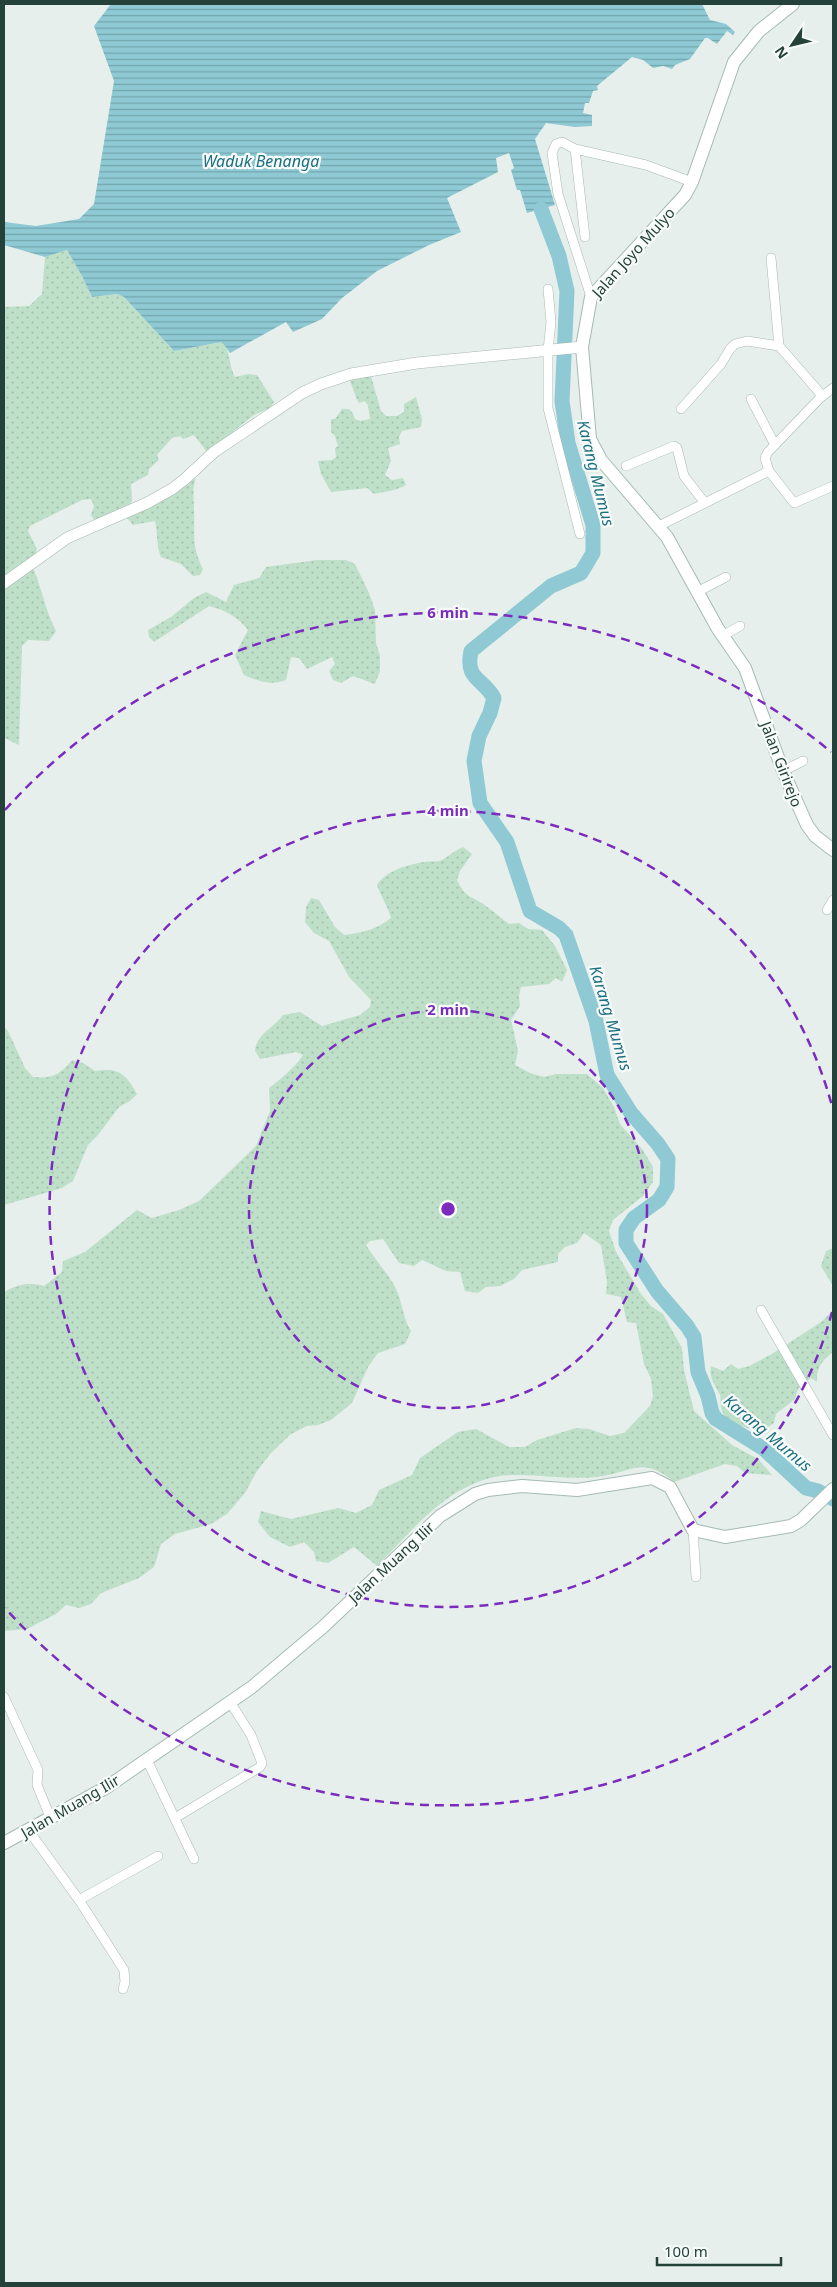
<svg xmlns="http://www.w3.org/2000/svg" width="837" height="2287" viewBox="0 0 837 2287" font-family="'Noto Sans',sans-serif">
<defs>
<pattern id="grass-dots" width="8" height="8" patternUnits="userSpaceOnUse" patternTransform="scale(1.25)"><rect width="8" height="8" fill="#bfe0c8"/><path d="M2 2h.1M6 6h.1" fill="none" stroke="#a4c1ad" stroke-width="1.8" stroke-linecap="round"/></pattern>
<pattern id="water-rules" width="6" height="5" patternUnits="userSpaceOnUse" patternTransform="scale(1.25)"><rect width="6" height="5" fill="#8ec9d4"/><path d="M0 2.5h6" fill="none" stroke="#74a5ad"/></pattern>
</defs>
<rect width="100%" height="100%" fill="#e6efeb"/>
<path fill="url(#grass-dots)" d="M67,250L82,276L92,297L117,294L124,297L174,351L223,342C232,357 228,363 235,377L248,374L257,375L274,402L270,408L254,415L207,452L194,435L183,439L180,436L172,438L157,455L159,460L149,469L148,475L131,484L132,501L130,505L94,520L91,515L94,506L91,499L82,500L30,526L28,531L37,549L35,554L4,576V307L29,306L42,294L45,257Z
M370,373L381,411L386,416H397L404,412V404L416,397L422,419L421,427L402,431L399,437L400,444L388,448L391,461L385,475L392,480L403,478L406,485C396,491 386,491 374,494L367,488L331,492L321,474L318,461L332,460L336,457L335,448L338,446L335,436L331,432V419H335L342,409C351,408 352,411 355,419L360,421L370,419L368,405L364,401L359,403L357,400L349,378Z
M196,478C192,489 194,498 194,510C195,534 191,545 203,569L200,575L193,576L181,564L161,557C156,545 158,534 155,521L133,525L127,518L120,517Z
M317,560H346L355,564L369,593L375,610L376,643L380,656V671L375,684L353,676L341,683L333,680L329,671L335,664L332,657L307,669L299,658L291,657L286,680C272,686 258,681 244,675L235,655L248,630C238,617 225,610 209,606L154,642L149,637L148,630L171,617L194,598L206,592L226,602L234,585L259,578L266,567Z
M29,569L34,570C42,590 46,612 56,631L49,641L28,640L22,646L19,745L4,738V588Z
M463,847L472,854L460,871L457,880C467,900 471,895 486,906C494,912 501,918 509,924L519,923L528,929L542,930L555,946L567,970L562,982L556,978L549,984L521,987L519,996L520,1006L511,1020L518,1051L515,1065L530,1073L544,1077L556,1074H587L603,1088L614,1107L620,1124L643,1150L653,1167V1182L643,1196L613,1220L609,1231L616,1252L641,1294L651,1306L663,1314L682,1348L684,1370L694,1411L732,1445L758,1459L772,1475L745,1473L737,1466L725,1464L674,1482C642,1454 630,1474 596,1477C568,1480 540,1474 512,1475C453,1477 415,1528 377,1566L354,1547L328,1563L316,1561L314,1552L304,1542L290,1547L270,1537L258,1522L261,1511L291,1519L338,1508L356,1513L372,1505L379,1490L412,1475L420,1458L458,1432L476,1429L509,1447H525L537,1440L576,1428L589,1429L610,1436L624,1433L650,1406L653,1396L651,1379L644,1364L636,1323L627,1322L621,1297L606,1294L607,1282L601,1245L584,1233L577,1243L565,1247L558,1254V1262L522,1270L514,1279L500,1286L486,1287L478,1293L465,1291L460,1272L446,1271L422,1260L414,1266L399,1263L383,1239L370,1241L366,1245C375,1260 387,1272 395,1287C403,1302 402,1317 411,1331L405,1344L378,1353L368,1367L352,1403L331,1420L318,1425L307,1426L291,1434L271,1453L257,1471L245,1493L227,1514L211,1524L175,1534L161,1544L154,1567L139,1578L101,1593L91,1604L79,1608L66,1605L56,1614L27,1629L4,1631V1292C19,1284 28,1282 44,1286L62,1272L63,1261L85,1252L137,1210L152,1218L179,1210L199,1201L256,1146L270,1111L269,1088C279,1081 297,1065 303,1055L296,1052L260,1059L255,1051C257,1033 273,1029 283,1015L300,1012L322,1026L360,1015L370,1007L371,1000L349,977L329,941L314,933L305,922L306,907L311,898L319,900L335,927L344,935C361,933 378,929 391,918C388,906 381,897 377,885C387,870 407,865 424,862C429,861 435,862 440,861C444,860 455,850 463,847Z
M4,1027L8,1031L25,1068L33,1077C52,1079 60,1075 72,1060L83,1063L95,1071C119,1067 126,1074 137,1094L130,1101L119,1107L98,1135L88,1145L73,1181L62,1188L4,1205Z
M833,1248V1286L821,1266L826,1251Z
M833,1310V1352C823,1360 816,1367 817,1382L811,1378C801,1384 797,1388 795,1399L776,1414L774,1423L762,1431C747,1428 724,1425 721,1407C720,1403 721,1399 720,1395C715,1384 709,1380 711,1366L723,1371L731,1364L738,1369L749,1366L772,1354L821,1322Z"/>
<path fill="url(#water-rules)" d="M111,4H702L710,20L726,24L735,32L733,35L727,31L717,44L708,38H705L690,59L675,65L672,69L663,66L653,68L643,60L632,57L597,86L598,90L593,91L589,103H585L583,113L592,115V126L575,127L546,123L535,139L555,205L527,213L520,190H517L511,170L514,168L509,153L496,158L498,172L447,198L461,232L429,245L377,271L342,298L322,319L293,332L286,322L230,353L222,342L174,351L124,297L117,294L92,297L82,276L67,250L45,257L4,245V222L36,226L79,219L94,204L114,81L94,26Z"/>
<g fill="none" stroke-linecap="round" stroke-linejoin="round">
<path stroke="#8ec9d4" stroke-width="15" d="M541,209L559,256L567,291L562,401L568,443L593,525V553L581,573L551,586L471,651C465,680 482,677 494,698L490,713L479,736L474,761L480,803L507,842L530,911L559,928L566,935L596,1021L607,1075L631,1113L658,1144L668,1159L667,1187L659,1200L634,1218L626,1230V1243L657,1291L687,1326L694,1337L698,1372L708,1396L712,1413L716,1419L764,1449L806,1488L818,1491L833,1499"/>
<defs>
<path id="minor" d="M575,149L585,237
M771,258L779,346
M548,289L551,322L548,350V408L580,534
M591,297L558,194L552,153L556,144L562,142L575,149L646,165L692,182
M820,398L833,388
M751,399L775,445
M626,466L674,446L677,448L684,476L705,503
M769,471L794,503L833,486
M659,526L769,471L765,458L768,452L820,398V393L779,346L747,341L735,344L730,349L721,364L681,409
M697,592L726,577
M722,636L740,626
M783,771L803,761
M827,910L833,900
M761,1310L833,1435
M693,1530L696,1577
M4,1697L38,1770L37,1785L51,1819
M147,1760L194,1859
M175,1818L260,1767L262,1763L251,1735L230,1702
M29,1831L79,1900L124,1970L125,1982L123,1989
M79,1900L158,1856"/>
<path id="tertiary" d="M4,583L67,538L147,503L172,489L185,479L214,452L302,393L321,384L351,374L417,363L582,347"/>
<path id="secondary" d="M793,4L759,31L734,62L692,182L685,195L591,297L582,347L590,439L601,460L667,537L718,629L745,668L783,771L807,825L815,836L833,850
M4,1843L107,1787L252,1687L323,1627L440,1516L475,1494L488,1490L522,1486L577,1490L652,1478L670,1487L693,1530L725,1537L791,1526L801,1520L833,1489"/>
</defs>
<use href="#minor" stroke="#a8b8b2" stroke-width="10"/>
<use href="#tertiary" stroke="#a8b8b2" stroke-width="12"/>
<use href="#secondary" stroke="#a4bbb3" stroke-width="14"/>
<use href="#minor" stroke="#fff" stroke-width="9"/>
<use href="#tertiary" stroke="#fff" stroke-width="11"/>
<use href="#secondary" stroke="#fff" stroke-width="12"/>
</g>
<g fill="none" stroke="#7b2cbf" stroke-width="2.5" stroke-dasharray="9 6">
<circle cx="448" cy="1209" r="199"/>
<path d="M832 1312A398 398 0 1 1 832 1106"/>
<path d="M831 1666A596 596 0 0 1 5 1608M5 810A596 596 0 0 1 831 752"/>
</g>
<g text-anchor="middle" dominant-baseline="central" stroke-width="4.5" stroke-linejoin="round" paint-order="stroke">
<g font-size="15" fill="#24423a" stroke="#f7fbf9">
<text transform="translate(633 252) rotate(-48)">Jalan Joyo Mulyo</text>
<text transform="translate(782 764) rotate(69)">Jalan Girirejo</text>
<text transform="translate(391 1562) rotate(-43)">Jalan Muang Ilir</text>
<text transform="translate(70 1806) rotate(-30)">Jalan Muang Ilir</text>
</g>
<g font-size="16" font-style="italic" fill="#1c6f80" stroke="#f7fbf9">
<text x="261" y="161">Waduk Benanga</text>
<text transform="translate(596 473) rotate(76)">Karang Mumus</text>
<text transform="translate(611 1018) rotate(73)">Karang Mumus</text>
<text transform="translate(768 1433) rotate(40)">Karang Mumus</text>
</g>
</g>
<circle cx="448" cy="1209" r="8" fill="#7b2cbf" stroke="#f7fbf9" stroke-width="2.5"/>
<g font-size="15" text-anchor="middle" font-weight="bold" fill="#7b2cbf" stroke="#f7fbf9" stroke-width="4.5" stroke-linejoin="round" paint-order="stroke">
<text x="448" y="618">6 min</text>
<text x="448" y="816">4 min</text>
<text x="448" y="1015">2 min</text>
</g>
<rect width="837" height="2287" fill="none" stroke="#24423a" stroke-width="10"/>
<g transform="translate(792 45) rotate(235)" stroke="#f7fbf9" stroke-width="4" paint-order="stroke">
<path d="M0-4L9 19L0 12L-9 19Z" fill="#24423a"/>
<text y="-8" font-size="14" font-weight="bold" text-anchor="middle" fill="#24423a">N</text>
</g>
<path d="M657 2257v8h124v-8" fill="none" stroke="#24423a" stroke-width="2.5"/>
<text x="664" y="2257" font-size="15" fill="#24423a" stroke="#f7fbf9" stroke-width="4" paint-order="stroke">100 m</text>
</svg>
